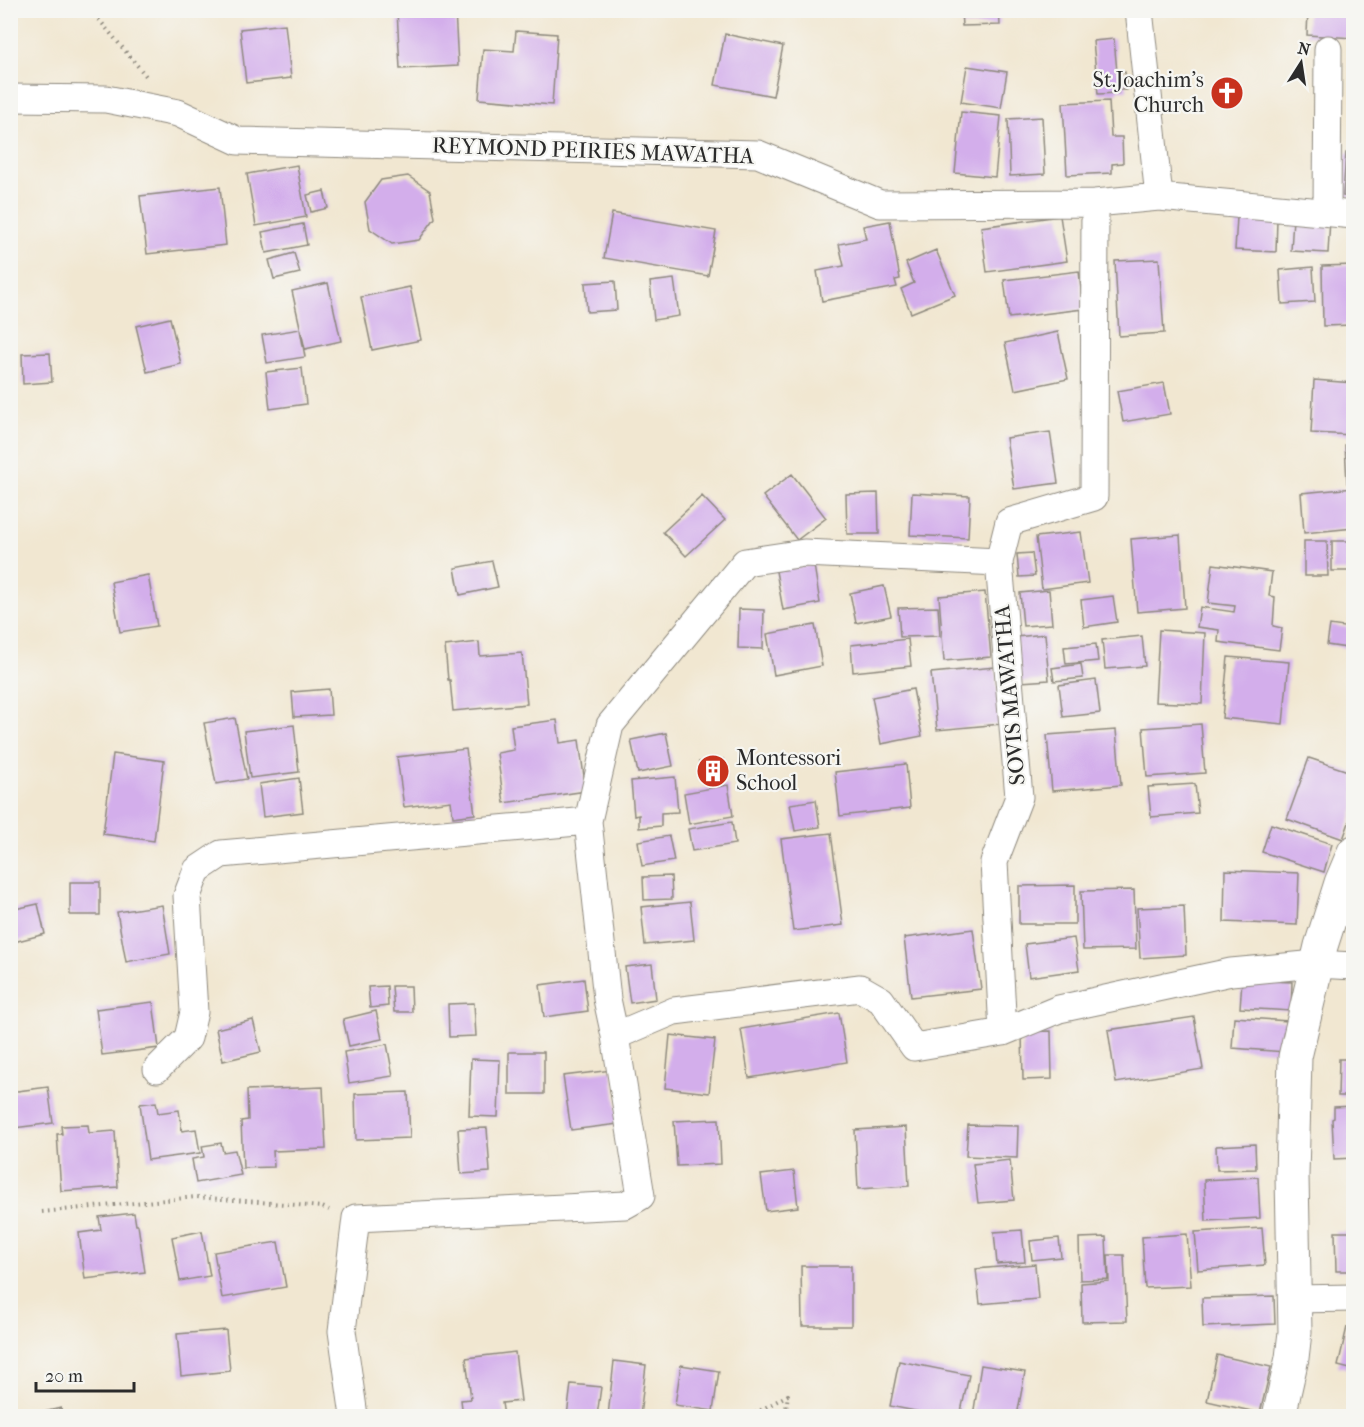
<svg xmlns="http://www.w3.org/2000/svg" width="1364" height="1427" viewBox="0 0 1364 1427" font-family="'IM FELL French Canon',serif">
<rect width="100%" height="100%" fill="#f6f6f2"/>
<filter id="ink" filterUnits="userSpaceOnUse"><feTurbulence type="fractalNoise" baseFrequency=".0167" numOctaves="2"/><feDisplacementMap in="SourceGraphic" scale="12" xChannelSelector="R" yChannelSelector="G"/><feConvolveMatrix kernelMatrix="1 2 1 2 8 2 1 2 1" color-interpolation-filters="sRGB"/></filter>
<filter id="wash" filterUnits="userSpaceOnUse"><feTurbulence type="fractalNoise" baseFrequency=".008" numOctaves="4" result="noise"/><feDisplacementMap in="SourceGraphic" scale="24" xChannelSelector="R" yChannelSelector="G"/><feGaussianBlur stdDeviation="1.35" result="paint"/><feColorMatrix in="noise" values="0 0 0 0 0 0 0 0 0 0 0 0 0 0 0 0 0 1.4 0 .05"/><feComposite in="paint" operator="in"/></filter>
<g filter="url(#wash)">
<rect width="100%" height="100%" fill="#f1e7d1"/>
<g id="blocks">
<path fill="#d3aeeb" d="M397,10H455L458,66L400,69Z
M961,10H999L1000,25L962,26Z
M1308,10H1354V38L1307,35Z
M285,24L291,78L246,83L240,29Z
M516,31L557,34L552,105L479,99L483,49L514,51Z
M725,34L783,46L773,96L715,85Z
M1114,39L1117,72H1125L1127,90H1118V93L1098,94L1093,41Z
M967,66L1007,72L1001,108L961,102Z
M1109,101L1111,137H1122L1123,163L1112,164V173L1067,175L1063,103Z
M961,112L1001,116L995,177L955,173Z
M1042,117L1045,174L1010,176L1008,119Z
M1346,153L1354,154V197L1343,196Z
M297,165L306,217L256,226L247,174Z
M408,176L430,191L435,218L419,240L392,244L370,229L365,202L381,180Z
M220,187L226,245L147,254L140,196Z
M324,191L328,208L311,212L307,195Z
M612,213L716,231L708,276L604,258Z
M1060,216L1067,261L987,272L981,227Z
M1237,217L1277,219L1276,252L1235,250Z
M1293,218L1330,219L1328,253L1291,251Z
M890,221L900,279L895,280L897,287L822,301L817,271L844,266L839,244L866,239L863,226Z
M303,224L307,245L266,253L262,232Z
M936,250L955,295L911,313L901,289L914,283L906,263Z
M294,253L300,273L274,279L269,260Z
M1159,259L1164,333L1119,336L1115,261Z
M1354,265V325L1323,326L1322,266Z
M1313,267L1315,302L1282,304L1280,270Z
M1079,271L1083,309L1009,318L1004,280Z
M674,279L679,316L654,320L650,282Z
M615,281L617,310L587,312L585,283Z
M328,283L341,341L305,349L292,291Z
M410,287L421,340L372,350L361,297Z
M170,318L181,364L147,372L136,326Z
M300,329L305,357L267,363L262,335Z
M1058,332L1068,379L1015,390L1005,343Z
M50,353L52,382L23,384L22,354Z
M302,368L306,404L270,409L266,372Z
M1314,380L1354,383V435L1311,433Z
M1164,383L1170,414L1123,422L1117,391Z
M1050,432L1058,483L1014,489L1006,438Z
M1354,444V482L1347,483L1345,445Z
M792,474L826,518L797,540L763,496Z
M1354,488V528L1304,533L1301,493Z
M878,493L879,534H847L846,494Z
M912,493L970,496L968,538L910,535Z
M702,496L725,520L686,556L663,532Z
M1081,532L1088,583L1042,589L1036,537Z
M1180,535L1185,608L1137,612L1131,539Z
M1304,541H1327L1328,576H1304Z
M1332,541H1354V571H1332Z
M1032,553L1035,576L1019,577L1017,554Z
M492,561L498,587L460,595L455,568Z
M1213,564L1272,572L1269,596L1275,597L1273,626L1282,628L1279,650L1218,642L1219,630L1197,627L1200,607L1234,612L1235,606L1208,603Z
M814,565L820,603L783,610L776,571Z
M148,575L157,626L120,632L111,582Z
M884,586L891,616L856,623L850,593Z
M1049,590L1052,624L1023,626L1020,593Z
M985,592L991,657L944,661L939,596Z
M1113,596L1117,622L1084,627L1081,600Z
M938,607L940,636L900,637L898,608Z
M739,609L764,610L763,649L738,648Z
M1352,610L1354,649L1327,645L1330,625L1350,628Z
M815,625L822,666L774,675L767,634Z
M1159,630L1205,633L1202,704L1155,702Z
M1045,634L1049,680L1021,682L1016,637Z
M1142,636L1145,666L1105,669L1102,640Z
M908,639L911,666L853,672L851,645Z
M479,642L480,656L522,653L527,704L453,711L450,680H448L445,646Z
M1096,644L1098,661L1066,664L1064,647Z
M1228,657L1289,662L1283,724L1222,718Z
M1081,664L1083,678L1054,681L1052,668Z
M995,667L1001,724L937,730L931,673Z
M1096,680L1100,713L1063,717L1059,685Z
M329,689L331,715L294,717L292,692Z
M913,689L922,736L881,744L872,697Z
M235,718L247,779L216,784L204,723Z
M557,720L560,743L579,740L586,791L504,803L497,753L514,750L511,726Z
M1201,724L1205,773L1147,777L1143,728Z
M294,725L299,772L250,778L244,731Z
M1116,730L1121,785L1052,791L1047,735Z
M666,733L673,766L638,773L631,740Z
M466,749L475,814L453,817L451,801L404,807L397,757Z
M113,754L164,761L154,841L103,834Z
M1309,758L1354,773V809L1343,839L1287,819Z
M723,759L726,780L702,783L699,762Z
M906,764L910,808L840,816L835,772Z
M675,777L678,812L661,813V826L639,828V815L634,816L631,781Z
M299,778L303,812L263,817L259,784Z
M1195,784L1198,813L1151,817L1148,787Z
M728,785L733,816L689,824L684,793Z
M816,800L820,827L795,831L790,804Z
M732,822L735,844L692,851L688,829Z
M1271,824L1332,844L1324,872L1262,852Z
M831,833L843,925L793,931L781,839Z
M669,836L674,861L642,866L638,841Z
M1225,870L1299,873L1297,925L1224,922Z
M671,876L672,899L644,900L643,877Z
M70,882H100V915H70Z
M1075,885V924H1019V886Z
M1134,890L1136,949L1083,950L1081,891Z
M690,902L694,940L645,945L641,907Z
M38,904L45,934L10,943V910Z
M162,905L170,954L126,962L117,912Z
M1184,906L1186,955L1140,958L1137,908Z
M973,929L981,989L911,997L904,938Z
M1074,938L1079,970L1029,977L1025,944Z
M652,964L656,999L630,1003L625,967Z
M584,979L588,1011L544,1017L540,985Z
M1242,980L1292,982L1291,1011L1240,1008Z
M387,986L388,1006L370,1008L368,987Z
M392,986H411L412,1012H394Z
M153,1002L159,1048L102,1055L96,1009Z
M474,1003L476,1036L449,1037L448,1004Z
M376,1011L382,1039L349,1046L343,1019Z
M839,1013L847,1062L749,1078L741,1029Z
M1194,1017L1203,1069L1116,1083L1108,1030Z
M1234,1017L1288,1021L1285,1052L1232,1048Z
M253,1020L261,1052L223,1061L216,1029Z
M1051,1031L1052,1079L1023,1080L1022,1032Z
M670,1035L715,1040L709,1093L665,1088Z
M387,1044L393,1076L349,1083L344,1052Z
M509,1052H544V1094H509Z
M471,1059L500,1060L498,1117L469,1116Z
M1339,1059H1354V1096H1338Z
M612,1070L618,1124L571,1130L563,1076Z
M48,1087L53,1123L14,1128L10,1092Z
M323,1087L326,1149L273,1151L274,1167L243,1168L241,1121L248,1120L247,1090Z
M408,1092L410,1138L356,1140L355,1094Z
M156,1102L158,1113L179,1110L182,1131L196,1129L200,1153L148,1160L140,1104Z
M1354,1106V1158L1334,1159L1332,1119L1334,1118V1107Z
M719,1119L721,1164L677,1166L674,1121Z
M88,1125L89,1133L115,1131L118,1187L61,1191L57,1134H62L61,1126Z
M968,1125L1018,1126L1017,1158L966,1156Z
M906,1127L909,1186L858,1189L855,1130Z
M487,1128L490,1172L461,1174L458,1129Z
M221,1143L223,1152L235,1150L241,1175L196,1183L192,1159L204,1157L202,1146Z
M1255,1144L1256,1169L1217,1170L1216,1146Z
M1010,1160L1014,1200L978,1203L973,1164Z
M794,1171L798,1207L766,1211L761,1175Z
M1258,1177L1260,1218L1206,1221L1204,1180Z
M134,1213L136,1225H138L145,1272L85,1279L79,1233L101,1230L99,1217Z
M1262,1228L1265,1265L1198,1270L1195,1232Z
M1022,1230L1025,1262L997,1264L994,1232Z
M202,1231L210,1276L180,1281L172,1237Z
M1335,1232H1354V1271H1336Z
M1187,1234L1191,1286L1145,1288L1142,1237Z
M1106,1237L1108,1279L1080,1280L1079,1238Z
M1059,1238L1061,1257L1032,1260L1030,1241Z
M278,1242L286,1287L222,1298L214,1252Z
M1108,1255H1124L1127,1321L1082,1322L1081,1283L1109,1281Z
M1035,1264L1038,1299L980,1304L976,1269Z
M801,1266H851V1326H802Z
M1274,1296L1275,1324L1203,1327L1202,1298Z
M1347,1327L1354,1329V1370L1338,1366Z
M226,1330L230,1371L181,1376L177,1334Z
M515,1352L521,1401L502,1403L504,1416H463L461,1400L471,1399L466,1358Z
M1217,1355L1271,1367L1260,1413L1207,1401Z
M614,1361L646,1365L640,1416H608Z
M899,1361L969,1375L960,1416H940L890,1406Z
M681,1365L719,1371L713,1411L675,1405Z
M981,1365L1025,1372L1017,1416H973Z
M571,1384L601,1387L597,1416H567Z
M61,1408L63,1416H27Z
M673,1412L698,1415V1416H672Z"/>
</g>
</g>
<g filter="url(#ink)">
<use href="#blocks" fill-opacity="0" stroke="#8e897e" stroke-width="1.5"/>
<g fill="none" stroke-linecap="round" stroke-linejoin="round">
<defs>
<path id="minor" d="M1139,10L1159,197
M10,98L106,99L178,113L238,141L758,154L880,204L1095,203L1159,197L1354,215
M1095,203L1094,497L1009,522L999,562L1019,797L994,862L1003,1032L1059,1009L1231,972L1316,964L1354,966
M1327,211L1328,49
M615,1036L674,1011L860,988L881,1000L914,1047L1003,1032
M157,1069L188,1038L194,1012L187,896L197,870L221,854L588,821
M1294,1299L1354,1298
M354,1416L342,1331L356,1218L625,1205L641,1196L615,1036L607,999L588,821L610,725L745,562L804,553L999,562"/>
<path id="tertiary" d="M1279,1416L1292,1358L1295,1332L1292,1176L1295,1057L1321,946L1341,883L1354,852"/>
</defs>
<use href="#minor" stroke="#8e897e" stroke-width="29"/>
<use href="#tertiary" stroke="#8e897e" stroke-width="35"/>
<path stroke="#8e897e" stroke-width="4" stroke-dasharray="1.5 4.5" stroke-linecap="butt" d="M91,10L146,76
M42,1212L196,1197L322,1207L329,1210
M750,1416L788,1395L785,1416"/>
<use href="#minor" stroke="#fff" stroke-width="27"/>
<use href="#tertiary" stroke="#fff" stroke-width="33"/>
</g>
</g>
<defs>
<symbol id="church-disc" viewBox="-11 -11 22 22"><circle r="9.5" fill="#c8321e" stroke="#f6f6f2"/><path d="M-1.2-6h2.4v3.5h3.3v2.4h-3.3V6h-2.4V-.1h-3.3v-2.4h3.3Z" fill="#fff"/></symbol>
<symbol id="building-disc" viewBox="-11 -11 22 22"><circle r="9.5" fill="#c8321e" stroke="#f6f6f2"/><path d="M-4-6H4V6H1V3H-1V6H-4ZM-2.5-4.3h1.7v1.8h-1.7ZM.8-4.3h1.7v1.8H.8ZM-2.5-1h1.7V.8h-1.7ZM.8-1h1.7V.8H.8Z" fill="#fff"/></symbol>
</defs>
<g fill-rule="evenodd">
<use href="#church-disc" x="1208" y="74" width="38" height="38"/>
<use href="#building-disc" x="694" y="752" width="38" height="38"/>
</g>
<g text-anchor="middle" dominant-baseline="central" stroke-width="4.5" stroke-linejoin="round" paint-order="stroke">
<g font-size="22" fill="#2b2b2b" stroke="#f6f6f2" text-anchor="end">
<text x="1204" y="80">St.Joachim's<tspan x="1204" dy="25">Church</tspan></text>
<text x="736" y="758" text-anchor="start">Montessori<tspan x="736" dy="25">School</tspan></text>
</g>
<g font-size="22" fill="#2b2b2b" stroke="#f6f6f2">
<text transform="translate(593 151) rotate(2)">REYMOND PEIRIES MAWATHA</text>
<text transform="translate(1010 695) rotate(-95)">SOVIS MAWATHA</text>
</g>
</g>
<rect width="1364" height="1427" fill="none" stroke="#f6f6f2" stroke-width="36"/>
<g transform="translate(1301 63) rotate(12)" stroke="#f6f6f2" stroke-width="4.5" paint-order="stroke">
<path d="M0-4.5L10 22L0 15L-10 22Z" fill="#2b2b2b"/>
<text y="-9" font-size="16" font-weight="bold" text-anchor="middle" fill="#2b2b2b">N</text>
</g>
<path d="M36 1382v9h98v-9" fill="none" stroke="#2b2b2b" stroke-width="3"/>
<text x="45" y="1382" font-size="18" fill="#2b2b2b" stroke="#f6f6f2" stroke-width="4.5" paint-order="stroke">20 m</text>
</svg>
